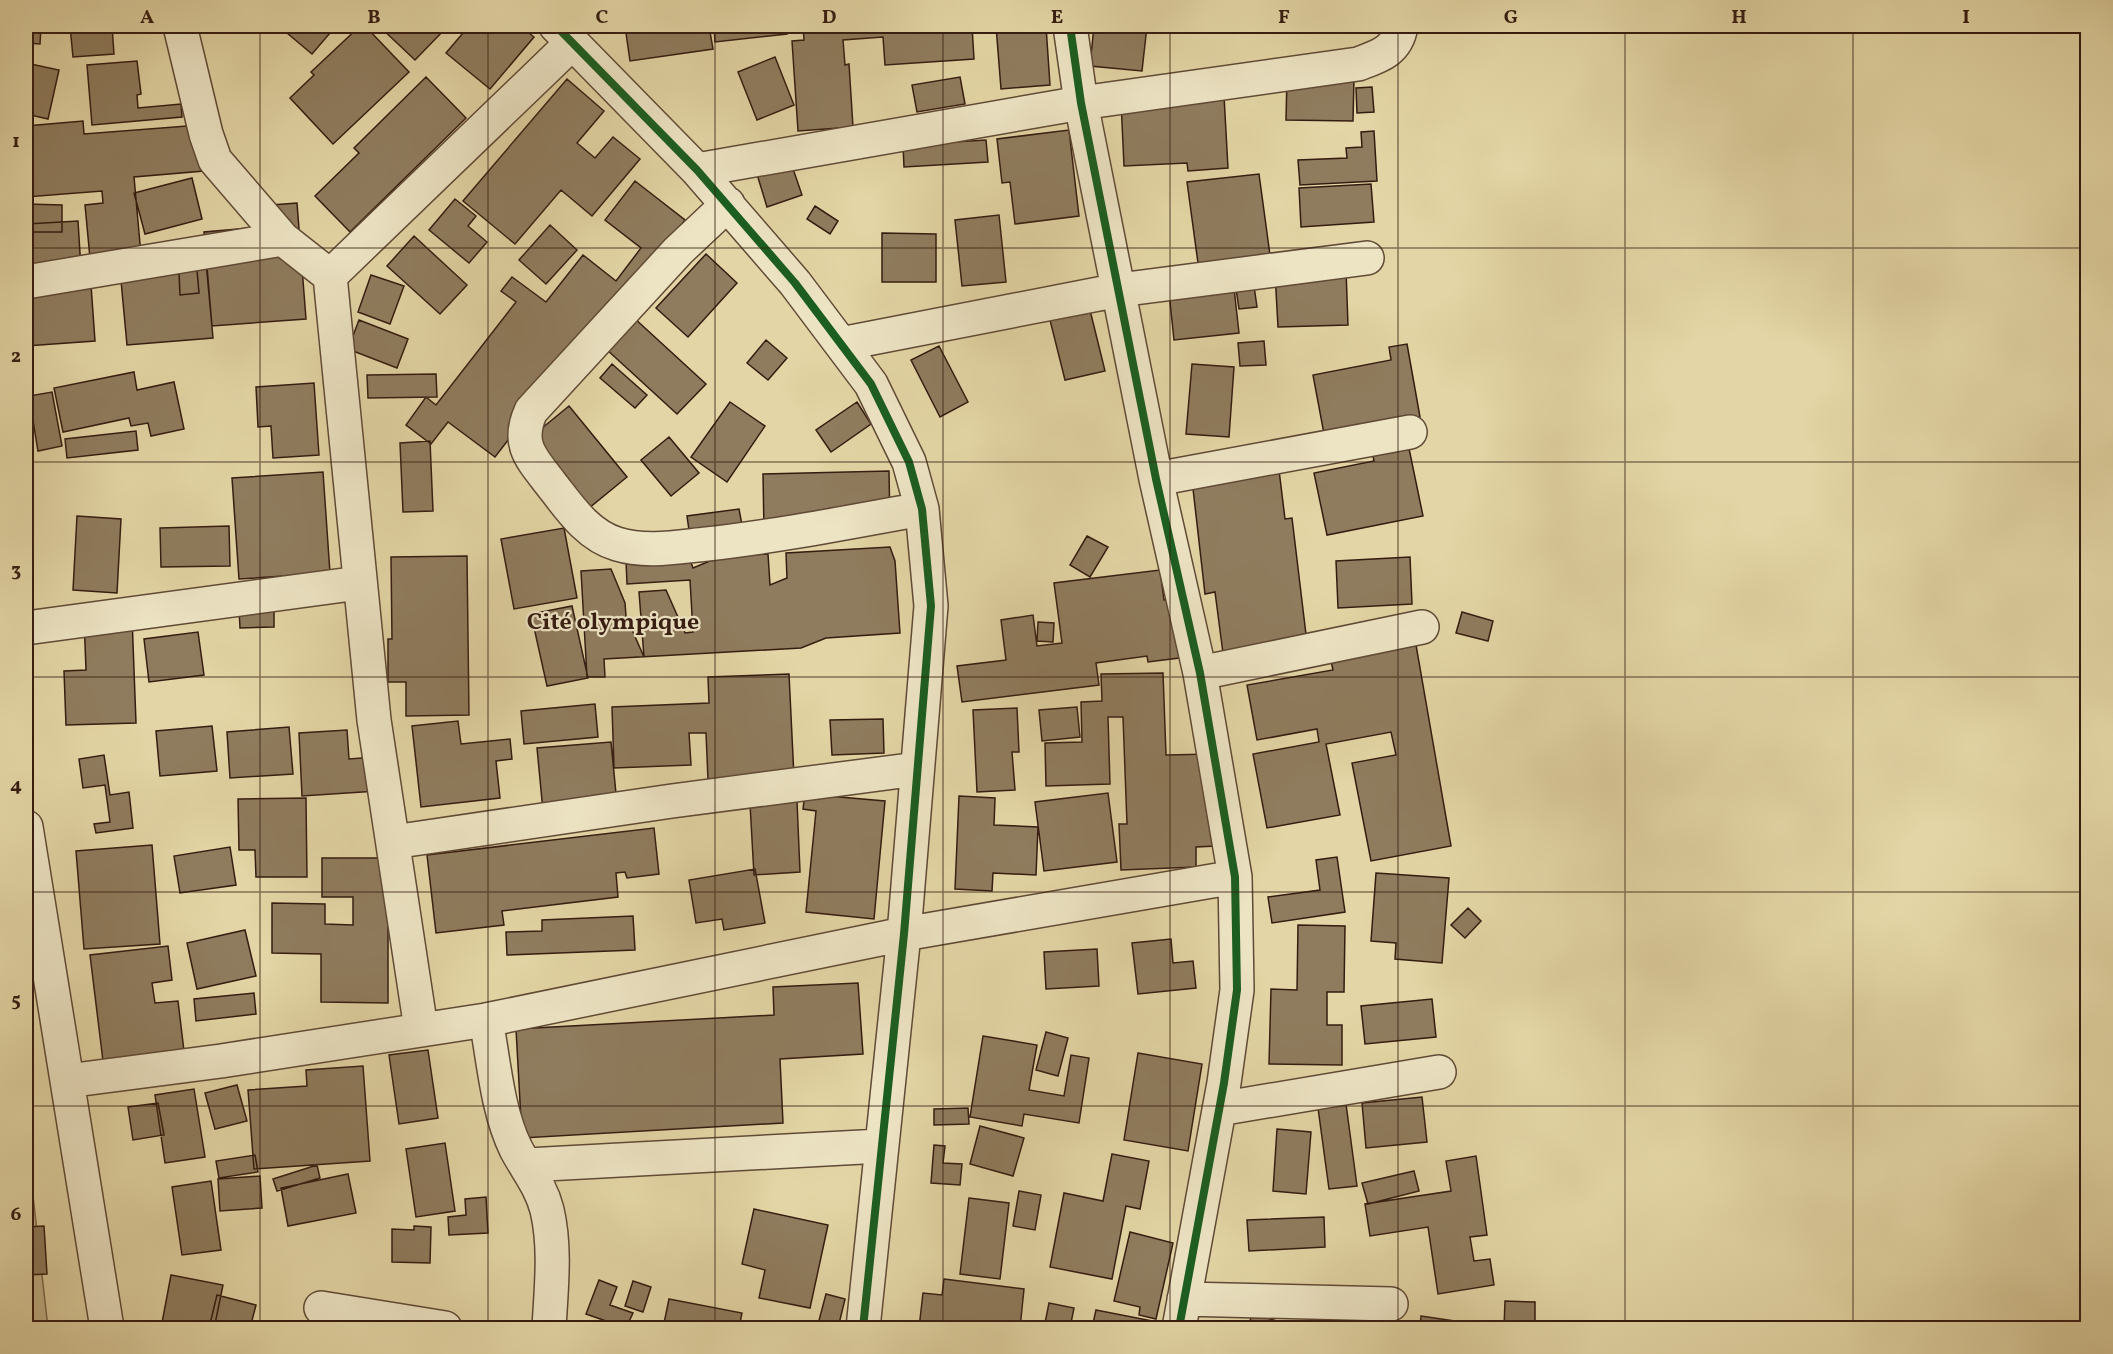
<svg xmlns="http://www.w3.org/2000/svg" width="2113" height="1354" viewBox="0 0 2113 1354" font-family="Vollkorn,serif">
<rect width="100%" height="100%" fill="#e3d5a5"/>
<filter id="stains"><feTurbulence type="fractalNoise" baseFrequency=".00333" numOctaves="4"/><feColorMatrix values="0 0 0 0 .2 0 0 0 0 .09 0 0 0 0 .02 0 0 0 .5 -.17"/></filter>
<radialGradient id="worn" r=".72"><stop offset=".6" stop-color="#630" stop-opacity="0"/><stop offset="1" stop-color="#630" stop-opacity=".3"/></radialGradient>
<path fill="#c5b68c" stroke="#7d694e" stroke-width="1.5" d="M26,1134L48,1328H26Z"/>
<path fill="#8f7c5e" stroke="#351c11" stroke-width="1.5" d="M26,26H41L40,44L26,43Z
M70,26H112L114,54L73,57Z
M283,26H336L312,54L281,28Z
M360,26H365L409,72L333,144L290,98L314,75L311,72Z
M379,26H448L415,60Z
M469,26H520L534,37L490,89L446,53Z
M625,26H709L713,49L630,61Z
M714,26H786L787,34L715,42Z
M803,26H972L974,59L885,65L883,37L843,40L845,65L849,64L853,127L798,131L792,41L804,40Z
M996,26H1046L1050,85L1001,89Z
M1094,26H1147L1142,71L1090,66Z
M775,57L794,105L757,120L738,72Z
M137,61L141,94L137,95L138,108L181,104L182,117L92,125L87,65Z
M26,63L59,70L48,119L26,114Z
M426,77L466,118L350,232L315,196L359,153L354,148Z
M960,77L965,104L917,112L912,85Z
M1287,77L1354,78L1353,121L1286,120Z
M567,79L604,111L577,143L595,158L613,137L640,159L592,216L561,190L515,244L463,201Z
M1372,87L1374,112L1357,113L1356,88Z
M1224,96L1228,168L1188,171L1187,163L1124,166L1121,101Z
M83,121L84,134L200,125L204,171L134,177L141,255L90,258L85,205L103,203L102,191L26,197V126Z
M1069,130L1079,216L1015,224L1010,182L1002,183L997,139Z
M1374,131L1377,181L1300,185L1298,160L1347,158L1346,148L1362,147L1361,132Z
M986,140L988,162L904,167L903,145Z
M790,160L802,195L767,207L756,171Z
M1259,174L1270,255L1198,263L1187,182Z
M192,178L202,219L145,234L134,193Z
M635,181L685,220L577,361L563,351L537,384L546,391L495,457L448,422L431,444L406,425L426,397L436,405L516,302L501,291L512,277L546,302L583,255L616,281L641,248L605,220Z
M1371,184L1374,222L1301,227L1299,188Z
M455,199L476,216L468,226L487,242L469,263L429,230Z
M297,203L306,319L212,326L204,232L273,226L271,205Z
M26,204L62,205V232H26Z
M815,206L838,221L830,234L807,219Z
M999,215L1006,282L962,286L955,220Z
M78,221L82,286L91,285L95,341L26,346L27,224Z
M550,225L577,250L546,284L519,260Z
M882,233L936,234V282H882Z
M414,236L467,285L440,314L387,266Z
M706,254L737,283L688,337L656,308Z
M206,262L213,338L127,345L120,270Z
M197,270L199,293L180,295L179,272Z
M1346,270L1348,325L1278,327L1275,273Z
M371,275L404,286L390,324L358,312Z
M1253,279L1257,307L1239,309L1235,282Z
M1168,283L1234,288L1239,333L1174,340Z
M1088,302L1105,371L1065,380L1048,312Z
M633,317L706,384L677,414L605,348Z
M359,320L408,339L397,368L348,349Z
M766,340L787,358L768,380L747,363Z
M1264,341L1266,365L1240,366L1238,343Z
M1407,344L1420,417L1324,434L1313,375L1391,360L1389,347Z
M939,346L968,402L940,417L911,360Z
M612,364L647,395L635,408L600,378Z
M1192,364L1234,367L1229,437L1186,434Z
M134,372L137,390L174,382L184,429L151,436L148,423L131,426L129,418L63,432L54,388Z
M436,374L437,397L368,398L367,375Z
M314,383L319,455L273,458L271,426L258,427L256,387Z
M52,392L62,446L38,451L29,396Z
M730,402L765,426L727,482L691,457Z
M857,402L871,424L831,452L816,430Z
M569,406L627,477L583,513L525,442Z
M136,431L138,450L67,458L65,439Z
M1406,434L1423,516L1327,535L1314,473L1374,461L1370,441Z
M669,437L699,473L671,496L641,460Z
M430,441L433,511L403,512L400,443Z
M1279,470L1285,519L1292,518L1308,651L1224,661L1215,592L1205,594L1192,480Z
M889,471L890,528L764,531L763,474Z
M323,472L330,573L239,579L232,478Z
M739,509L742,525L692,552L687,516Z
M77,516L121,519L117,593L73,590Z
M229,526L230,566L161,567L160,528Z
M564,528L577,598L514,609L501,539Z
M1087,536L1108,547L1090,577L1070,565Z
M890,547L895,561L900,633L826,638L801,648L604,659L605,677H587L581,571L611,569L625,603L626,616L644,657L639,592L666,590L685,633L693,632L690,580L627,584L626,561L689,557L693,568L722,556L768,554L770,585L787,578L786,553Z
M467,556L469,715L406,716V682H388V639H392L391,557Z
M1410,557L1412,604L1338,608L1336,561Z
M1160,570L1164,600L1172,599L1179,658L1148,662L1147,656L1096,663L1099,685L962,702L957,666L1006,660L1001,620L1033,615L1037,646L1062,643L1054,583Z
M572,606L588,678L547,686L531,614Z
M274,607V627L240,628L239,608Z
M1462,612L1493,621L1488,641L1456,633Z
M132,617L136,723L66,725L64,671L86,670L84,618Z
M1038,622L1054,623L1053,642L1037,641Z
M198,632L204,675L149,682L144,639Z
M1416,645L1451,846L1371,861L1352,763L1396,755L1391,732L1326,744L1340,815L1267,828L1253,754L1319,742L1317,729L1257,740L1247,685L1333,670L1331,661Z
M1163,673L1166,755L1213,754L1216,846L1196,847V867L1121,870L1119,824H1127L1123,717H1108L1110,784L1046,786L1045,743L1082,742L1081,702L1102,701L1101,674Z
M789,674L794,777L708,780L706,733H689L691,765L614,768L612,707L709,703L708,677Z
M595,704L598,737L524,744L521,711Z
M1077,707L1080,737L1042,741L1039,710Z
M1017,708L1019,752H1012L1015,790L977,792L973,710Z
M883,719L884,753L832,755L830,720Z
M458,721L461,744L510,739L512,759L496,761L500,798L421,807L412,726Z
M212,726L217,771L160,776L156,731Z
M289,727L293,774L230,778L227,732Z
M347,730L349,759L375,757L377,791L302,796L299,733Z
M611,742L617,804L543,811L537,748Z
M104,755L110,795L129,792L133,828L96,833L94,824L110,822L105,785L83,788L79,759Z
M1108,793L1117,862L1044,871L1035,802Z
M805,794L885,801L874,919L806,912L816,811L803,809Z
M959,796L995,798L994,825L1038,827L1036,875L993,873L992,891L955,889Z
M306,798L307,877H256L255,850H239L238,799Z
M797,801L800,872L754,875L750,804Z
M654,828L659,874L627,878L625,872L616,873L618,897L502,911L504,925L436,933L427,855Z
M152,845L160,944L84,949L76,851Z
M230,847L236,885L180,893L174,856Z
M1337,857L1345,912L1272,923L1268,897L1320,890L1316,860Z
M322,858H388V1003L321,1002V954L272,953V903L325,904V924L353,925V897H322Z
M755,869L765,923L724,930L722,919L696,923L689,880Z
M1376,873L1449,878L1442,963L1395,959L1396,943L1371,941Z
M1468,908L1481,921L1465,938L1451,925Z
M633,916L635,950L507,955L506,932L542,931V920Z
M1298,925L1345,926L1344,992H1327V1025H1342V1065L1269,1064L1271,989L1297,990Z
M245,930L256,976L197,989L187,943Z
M1171,939L1173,963L1193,961L1196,988L1138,994L1132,943Z
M168,946L172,980L152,983L155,1003L178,1001L184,1051L103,1061L90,955Z
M1097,949L1099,986L1046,989L1044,952Z
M858,983L863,1054L780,1059L783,1123L522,1138L516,1029L774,1015L773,987Z
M254,993L256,1014L196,1021L194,999Z
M1432,999L1436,1037L1365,1044L1361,1006Z
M1046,1032L1068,1038L1058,1076L1036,1070Z
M983,1036L1037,1045L1029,1090L1064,1096L1071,1055L1089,1058L1079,1123L1024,1114L1022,1126L970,1117Z
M428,1050L438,1118L399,1124L389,1055Z
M1138,1053L1202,1064L1188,1151L1124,1140Z
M363,1066L370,1161L254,1169L248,1090L307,1086L306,1070Z
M237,1085L247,1121L215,1129L205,1093Z
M194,1089L205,1157L165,1163L155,1095Z
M1422,1097L1427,1142L1366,1148L1362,1103Z
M158,1103L164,1135L133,1140L128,1107Z
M1346,1104L1357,1186L1329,1189L1318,1108Z
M968,1108L969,1124L934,1125V1109Z
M980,1126L1024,1138L1013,1176L970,1164Z
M1277,1129L1311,1132L1306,1194L1273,1191Z
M445,1143L455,1211L416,1217L406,1149Z
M934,1145L945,1146L943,1163L962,1164L960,1185L931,1183Z
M1112,1154L1149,1161L1140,1209L1126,1206L1112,1279L1050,1267L1064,1193L1103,1201Z
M255,1155L258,1172L219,1178L216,1161Z
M1476,1156L1487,1235L1470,1237L1474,1261L1490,1259L1494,1285L1438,1294L1428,1227L1370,1236L1365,1204L1451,1191L1446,1161Z
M317,1165L320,1178L277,1191L273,1179Z
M1414,1171L1419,1191L1368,1204L1362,1183Z
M348,1174L356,1213L288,1226L281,1188Z
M260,1176L262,1208L220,1211L218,1179Z
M211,1181L221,1250L182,1255L172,1187Z
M1019,1191L1041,1195L1035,1230L1013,1226Z
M486,1197L488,1233L449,1235L448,1217L466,1215L465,1199Z
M969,1198L1009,1203L1000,1279L960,1274Z
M754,1209L828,1225L810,1308L759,1298L765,1270L742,1264Z
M1324,1217L1325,1247L1249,1251L1247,1220Z
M44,1226L47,1274L26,1275V1227Z
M414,1226L431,1227L430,1263L392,1262V1229L414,1230Z
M1130,1232L1173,1243L1156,1319L1139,1315L1140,1307L1114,1301Z
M171,1275L223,1285L215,1324L198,1321L197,1328H161Z
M944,1279L1024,1289L1020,1328H919L923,1293L942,1295Z
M599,1280L617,1287L610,1305L633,1313L626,1328L586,1314Z
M633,1281L651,1287L643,1312L625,1306Z
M826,1294L845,1299L838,1328H817Z
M217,1295L256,1305L250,1328H209Z
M669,1299L742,1313L739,1328H663Z
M1505,1301L1535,1302V1328H1504Z
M1049,1303L1074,1308L1070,1328H1044Z
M1096,1310L1168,1324L1167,1328H1092Z
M1252,1314L1295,1326L1294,1328H1248Z
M1421,1316L1488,1326V1328H1420Z"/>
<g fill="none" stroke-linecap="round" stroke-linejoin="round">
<defs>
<path id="street" d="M180,26L206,134L215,160L283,239L330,276
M556,26L697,170L795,283L871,384L909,462L922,509L931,606L904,934L863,1328
M1070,26L1081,103L1156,479L1200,673L1235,877L1237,990L1224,1083L1179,1328
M697,170L1081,103L1358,64C1380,56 1397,51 1401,26
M728,204L678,251L531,411C516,444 531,458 551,484C569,507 587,535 617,544C646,553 677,547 707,544C779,536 850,522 922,509
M26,282L283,239
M841,344L1119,290L1367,258
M1156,479L1410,432
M26,628L359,583
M1200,673L1422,627
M26,827L107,1328
M393,842L672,801L917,769
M486,1020C494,1062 497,1110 516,1149C527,1170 541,1186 547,1210C556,1248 551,1290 549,1328
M421,1029L374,720L330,276L572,43
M67,1081L221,1061L486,1020L904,934L1235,877
M1219,1109L1439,1072
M527,1165L881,1146
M1184,1299L1391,1304
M321,1308L445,1328"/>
</defs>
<use href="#street" stroke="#604a36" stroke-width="36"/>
<use href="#street" stroke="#ede4c4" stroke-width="33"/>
<defs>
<path id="cycleway" d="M556,26L697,170L795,283L871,384L909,462L922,509L931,606L904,934L863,1328
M1070,26L1081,103L1156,479L1200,673L1235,877L1237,990L1224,1083L1179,1328"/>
</defs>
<use href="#cycleway" stroke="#ede4c4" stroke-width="11"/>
<use href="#cycleway" stroke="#1b5e20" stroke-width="8"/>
</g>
<path fill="none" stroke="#351c11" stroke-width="1.5" stroke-opacity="0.55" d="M260,26V1328M488,26V1328M715,26V1328M943,26V1328M1170,26V1328M1398,26V1328M1625,26V1328M1853,26V1328M26,248H2088M26,462H2088M26,677H2088M26,892H2088M26,1106H2088"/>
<g text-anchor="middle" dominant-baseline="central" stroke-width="4.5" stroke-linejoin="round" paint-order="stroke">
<g font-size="24" font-weight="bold" fill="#351c11" stroke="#ede4c4">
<text x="613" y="623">Cité olympique</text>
</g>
</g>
<rect width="2113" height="1354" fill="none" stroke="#e3d5a5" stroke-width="66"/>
<rect x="33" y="33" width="2047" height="1288" fill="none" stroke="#351c11" stroke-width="2"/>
<g font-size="20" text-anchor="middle" font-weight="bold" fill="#351c11">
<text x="147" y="23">A</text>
<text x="374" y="23">B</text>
<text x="602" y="23">C</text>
<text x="829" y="23">D</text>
<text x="1057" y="23">E</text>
<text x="1284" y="23">F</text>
<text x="1511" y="23">G</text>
<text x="1739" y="23">H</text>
<text x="1966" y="23">I</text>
<text x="16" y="147">1</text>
<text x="16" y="362">2</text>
<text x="16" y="576">3</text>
<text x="16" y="791">4</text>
<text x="16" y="1006">5</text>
<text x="16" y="1220">6</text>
</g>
<rect width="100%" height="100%" filter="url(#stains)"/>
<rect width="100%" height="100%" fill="url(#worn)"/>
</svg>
